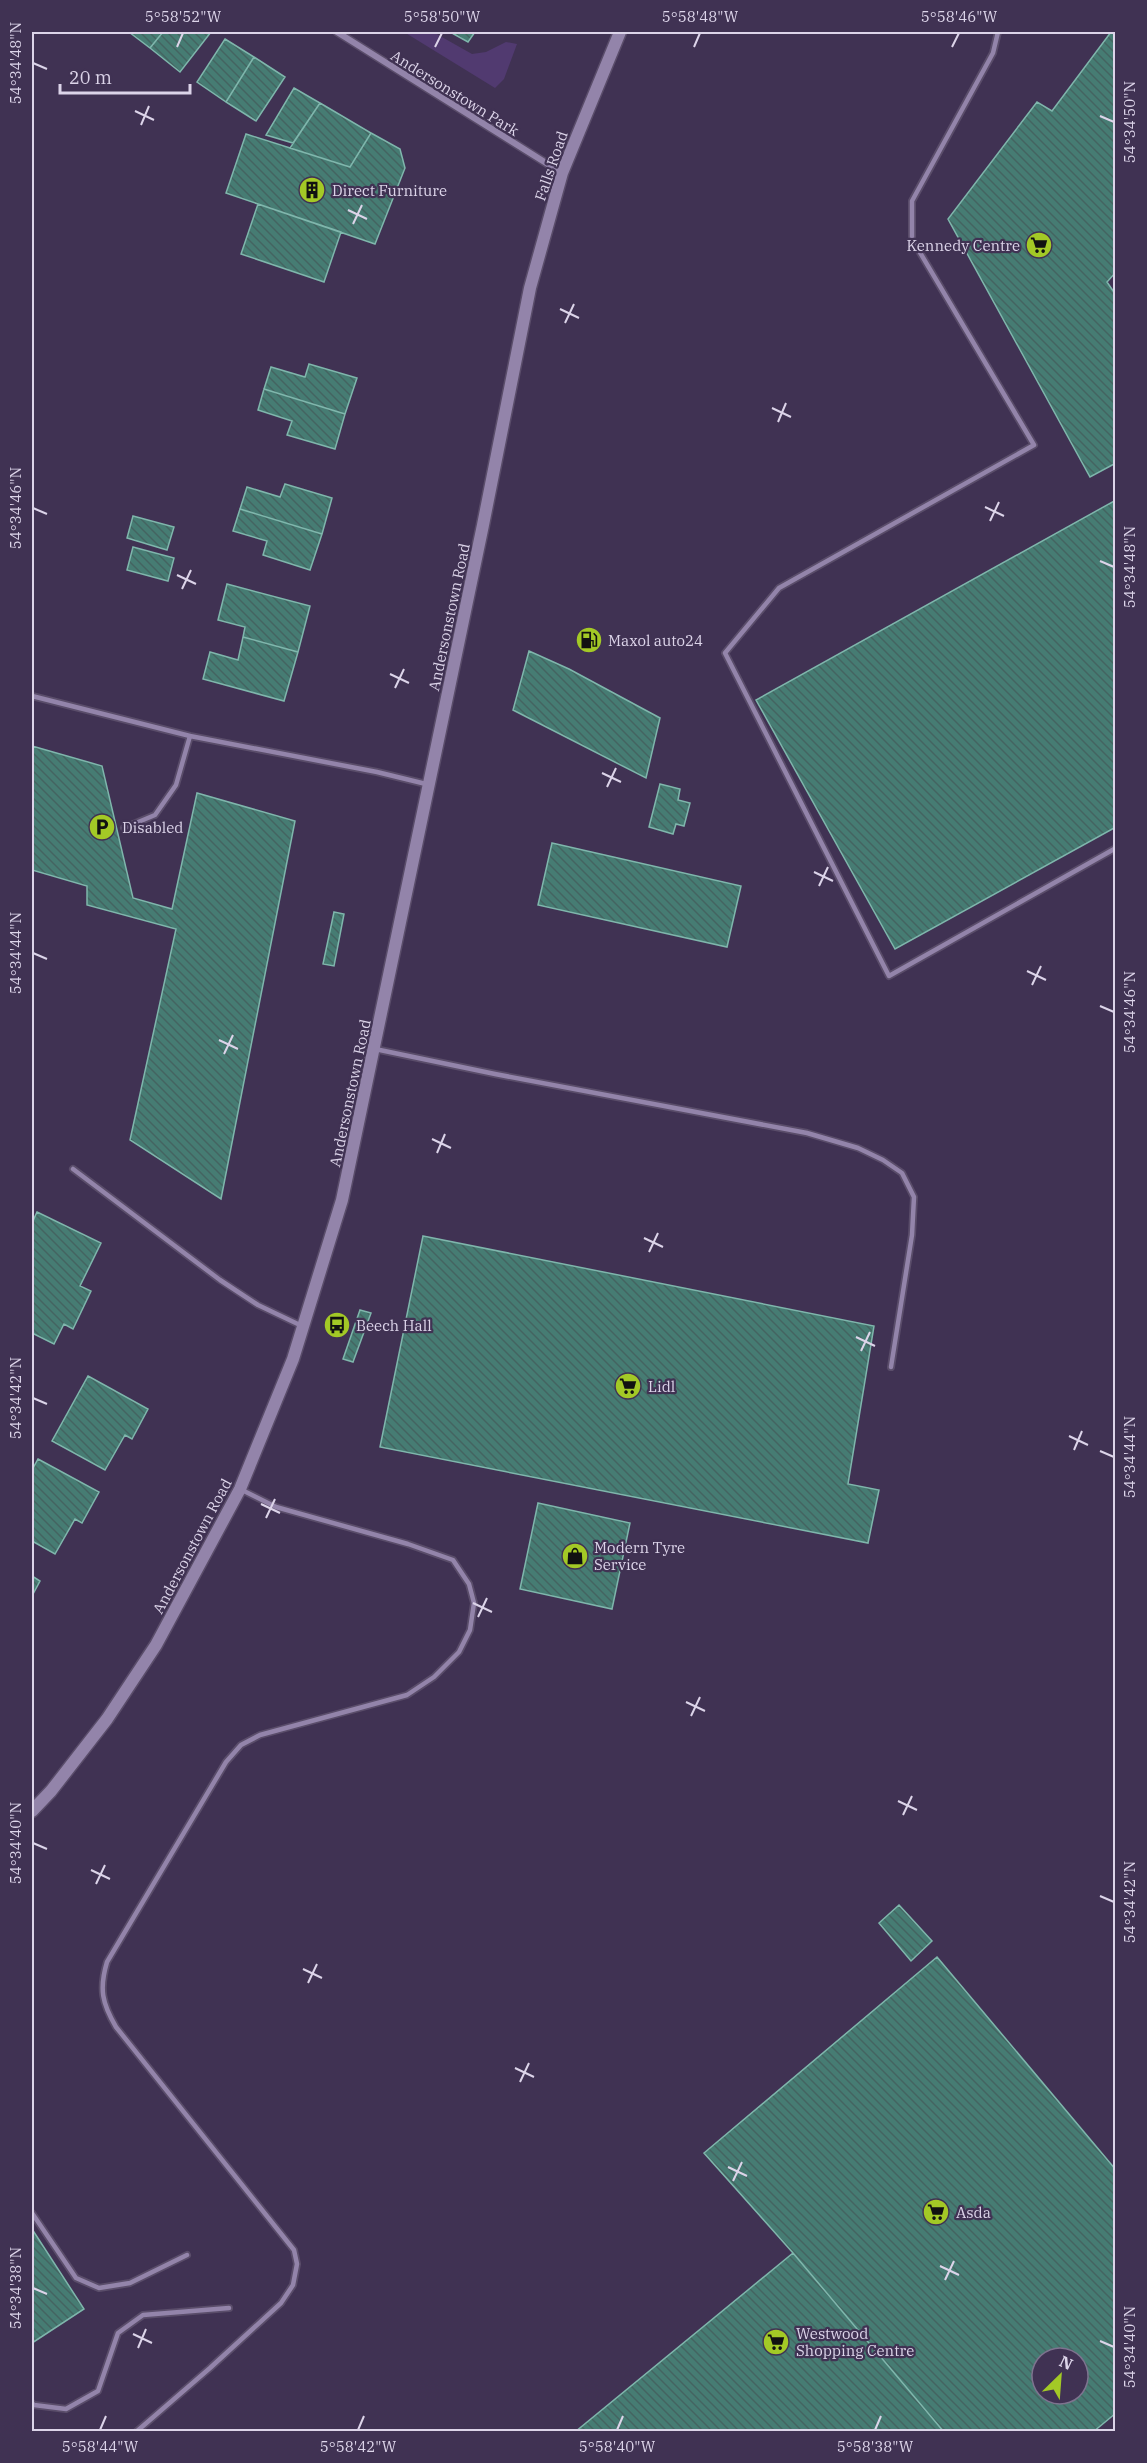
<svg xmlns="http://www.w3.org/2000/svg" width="1147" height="2463" viewBox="0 0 1147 2463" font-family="'IBM Plex Serif',serif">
<defs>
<pattern id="building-back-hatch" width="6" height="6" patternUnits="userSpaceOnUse" patternTransform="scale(1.5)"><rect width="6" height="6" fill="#467c73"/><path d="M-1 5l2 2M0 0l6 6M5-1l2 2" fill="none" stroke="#446461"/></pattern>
</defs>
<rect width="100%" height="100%" fill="#403253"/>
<path fill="#513a70" d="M404,32H433L472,54L486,52L506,42L517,44L504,79L495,88Z"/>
<path fill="url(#building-back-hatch)" stroke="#7fb6ac" stroke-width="1.5" fill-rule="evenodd" d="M129,32H163L150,48Z
M163,32H211L180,72L150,48Z
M450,32H475L468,42Z
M1111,32H1116V272L1107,282L1116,295V463L1090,477L948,219L1037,102L1052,111Z
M225,39L254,57L226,102L197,82Z
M254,57L285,77L256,121L226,102Z
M294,88L320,103L293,143L266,135Z
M320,103L371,133L350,167L290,148Z
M371,133L400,149L405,168L375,244L226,193L246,134L350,167Z
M258,204L341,232L324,282L241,254Z
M309,364L357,378L345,414L264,389L271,367L305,377Z
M264,389L345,414L335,449L287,435L292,421L258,410Z
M285,484L332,498L322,534L240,509L247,487L280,497Z
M1116,500V827L895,949L756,700Z
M240,509L322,534L310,570L263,555L267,541L233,531Z
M133,516L174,527L167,550L127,538Z
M133,547L174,558L168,581L127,570Z
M227,584L310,606L298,652L243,637L245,627L218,620Z
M243,637L298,652L284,701L203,679L210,652L238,660Z
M529,651L569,669L660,718L646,778L513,710Z
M32,746L102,766L133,898L172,909L197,793L295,821L221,1199L130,1140L176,929L87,905V886L32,870Z
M660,784L680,789L678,800L690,803L684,826L676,824L673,834L649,827Z
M552,843L741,886L727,947L538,905Z
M334,912L344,914L334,966L323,964Z
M37,1212L101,1243L80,1286L91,1291L73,1329L64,1324L54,1344L32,1333V1223Z
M423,1236L874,1326L848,1484L879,1490L868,1543L380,1447Z
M360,1310L371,1313L353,1362L343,1359Z
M88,1376L148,1409L132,1439L125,1435L105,1470L52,1441Z
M38,1459L99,1492L82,1523L75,1519L55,1554L32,1541V1470Z
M538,1503L630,1523L612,1609L520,1589Z
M32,1576L40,1581L32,1596Z
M899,1905L932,1941L911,1961L879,1923Z
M937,1957L1116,2170V2413L1093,2432H944L793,2253L704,2153ZM1042,2358H1078V2394H1042Z
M32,2229L84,2309L32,2343Z
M793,2253L944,2432H575Z"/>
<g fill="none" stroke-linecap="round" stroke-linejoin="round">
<defs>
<path id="lane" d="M998,32L993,53L912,201V239L1034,445L779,588L725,653L889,976L1116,848
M32,696L190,736L377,772L426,784
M124,828L155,815L176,785L190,736
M375,1049L495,1074L807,1133L858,1148L883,1160L902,1173L914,1197L912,1235L891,1367
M73,1169L220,1280L258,1305L302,1326
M32,2213L76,2278L99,2288L130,2283L187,2255
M32,2403L34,2405L66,2409L98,2391L118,2333L143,2315L229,2308
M136,2432L210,2368L281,2303L293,2285L297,2264L294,2250L116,2027C102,2003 99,1989 107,1962L226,1762L241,1745L260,1735L407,1695L434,1677L459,1652L470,1630L474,1603L469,1584L453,1560L408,1544L276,1507L240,1489"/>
<path id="street" d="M337,32L562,173"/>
<path id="secondary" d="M32,1811L51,1791L107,1719L156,1645L240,1489L293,1359L342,1200L483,525L530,288L562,173L620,32"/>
</defs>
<use href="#lane" stroke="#5a4d6a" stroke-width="8"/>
<use href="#street" stroke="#5a4d6a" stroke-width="9"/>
<use href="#secondary" stroke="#5a4d6a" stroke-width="15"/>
<use href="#lane" stroke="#9384aa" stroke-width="4.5"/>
<use href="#street" stroke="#9384aa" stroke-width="6"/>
<use href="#secondary" stroke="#9384aa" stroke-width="12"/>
</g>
<path fill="none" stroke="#dcd4e9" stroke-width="2" d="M177,47L183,33M435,47L442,33M694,47L700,33M952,47L959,33M33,63L47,69M135,111L154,120M1100,116L1114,122M141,125L149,106M348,210L367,219M353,224L362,205M560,309L579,318M565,323L574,304M772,408L791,417M778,422L786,403M985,507L1004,516M33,508L47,514M990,521L999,502M1100,561L1114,567M177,575L196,584M182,589L191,570M390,674L409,683M395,688L404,669M602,773L621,782M607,787L616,768M814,872L833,881M819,886L828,867M33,953L47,959M1027,971L1046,980M1032,985L1041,966M1100,1006L1114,1012M219,1040L238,1049M224,1054L233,1035M432,1139L451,1148M437,1153L445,1134M644,1238L663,1247M649,1252L658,1233M856,1337L875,1346M861,1351L870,1332M33,1398L47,1404M1069,1436L1088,1445M1074,1450L1082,1431M1100,1451L1114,1457M261,1504L280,1513M266,1518L275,1499M473,1603L492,1612M478,1617L487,1598M686,1702L705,1711M691,1716L700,1697M898,1801L917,1810M903,1815L912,1796M33,1843L47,1849M91,1870L110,1879M96,1884L105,1865M1100,1896L1114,1902M303,1969L322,1978M308,1983L317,1964M515,2068L534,2077M520,2082L529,2063M728,2167L747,2176M733,2181L742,2162M940,2266L959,2275M945,2280L954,2261M33,2288L47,2294M133,2334L152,2343M1100,2341L1114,2347M138,2348L146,2329M100,2430L106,2416M358,2430L364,2416M617,2430L623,2416M875,2430L881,2416"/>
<defs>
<symbol id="building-disc" viewBox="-11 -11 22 22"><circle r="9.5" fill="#a3c926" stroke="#403253"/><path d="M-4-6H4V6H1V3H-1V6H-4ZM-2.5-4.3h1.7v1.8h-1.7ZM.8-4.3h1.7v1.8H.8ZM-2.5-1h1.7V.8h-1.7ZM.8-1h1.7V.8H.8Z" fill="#111"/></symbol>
<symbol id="supermarket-disc" viewBox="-11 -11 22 22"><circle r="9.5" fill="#a3c926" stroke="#403253"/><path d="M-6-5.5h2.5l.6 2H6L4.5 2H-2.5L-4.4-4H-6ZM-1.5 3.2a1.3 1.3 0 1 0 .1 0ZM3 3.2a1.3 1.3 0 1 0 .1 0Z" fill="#111"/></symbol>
<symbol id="fuel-disc" viewBox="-11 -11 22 22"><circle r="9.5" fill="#a3c926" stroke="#403253"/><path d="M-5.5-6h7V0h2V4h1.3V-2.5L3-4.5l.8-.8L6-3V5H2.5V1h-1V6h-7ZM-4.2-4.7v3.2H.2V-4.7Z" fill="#111"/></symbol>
<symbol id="parking-disc" viewBox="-11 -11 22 22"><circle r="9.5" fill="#a3c926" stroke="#403253"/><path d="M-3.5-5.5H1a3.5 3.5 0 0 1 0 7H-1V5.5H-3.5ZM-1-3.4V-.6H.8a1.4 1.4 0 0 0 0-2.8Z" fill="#111"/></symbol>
<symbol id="bus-disc" viewBox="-11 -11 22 22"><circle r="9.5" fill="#a3c926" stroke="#403253"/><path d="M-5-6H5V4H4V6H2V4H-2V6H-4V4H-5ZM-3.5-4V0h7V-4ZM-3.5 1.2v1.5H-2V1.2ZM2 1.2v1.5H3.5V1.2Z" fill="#111"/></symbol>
<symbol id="shop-disc" viewBox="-11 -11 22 22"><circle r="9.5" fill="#a3c926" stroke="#403253"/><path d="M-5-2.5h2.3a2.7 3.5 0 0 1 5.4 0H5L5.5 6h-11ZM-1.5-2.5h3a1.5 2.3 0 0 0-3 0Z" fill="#111"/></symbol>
</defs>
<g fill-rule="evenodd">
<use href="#building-disc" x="297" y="175" width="30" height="30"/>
<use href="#supermarket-disc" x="1024" y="230" width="30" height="30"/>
<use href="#fuel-disc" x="574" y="625" width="30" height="30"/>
<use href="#parking-disc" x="87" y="812" width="30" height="30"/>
<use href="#bus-disc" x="322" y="1310" width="30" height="30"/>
<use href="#supermarket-disc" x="613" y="1371" width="30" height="30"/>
<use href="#shop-disc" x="560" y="1541" width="30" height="30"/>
<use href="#supermarket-disc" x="921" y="2197" width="30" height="30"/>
<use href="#supermarket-disc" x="761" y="2327" width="30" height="30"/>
</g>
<g text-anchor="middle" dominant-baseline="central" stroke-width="4.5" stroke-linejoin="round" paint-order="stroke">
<g font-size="15" fill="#dcd4e9" stroke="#403253">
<text transform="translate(455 93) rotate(32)">Andersonstown Park</text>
<text transform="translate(551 166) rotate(-71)">Falls Road</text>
<text transform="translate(449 617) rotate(-78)">Andersonstown Road</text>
<text transform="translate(350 1093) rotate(-78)">Andersonstown Road</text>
<text transform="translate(192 1546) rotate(-62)">Andersonstown Road</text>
</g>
<g font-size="15" fill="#dcd4e9" stroke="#403253" text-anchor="start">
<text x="332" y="190">Direct Furniture</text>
<text x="1020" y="245" text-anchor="end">Kennedy Centre</text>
<text x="608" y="640">Maxol auto24</text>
<text x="122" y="827">Disabled</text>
<text x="356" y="1325">Beech Hall</text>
<text x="648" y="1386">Lidl</text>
<text x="594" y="1547">Modern Tyre<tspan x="594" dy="17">Service</tspan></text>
<text x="956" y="2212">Asda</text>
<text x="796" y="2333">Westwood<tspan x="796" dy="17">Shopping Centre</tspan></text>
</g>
</g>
<rect width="1147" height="2463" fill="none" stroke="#403253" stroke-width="66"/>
<g transform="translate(1060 2376) rotate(25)"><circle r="28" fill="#403253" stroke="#7e738f" stroke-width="1.5"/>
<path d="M0-4.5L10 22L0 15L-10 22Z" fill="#a3c926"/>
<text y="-9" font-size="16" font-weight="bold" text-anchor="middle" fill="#dcd4e9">N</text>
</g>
<path d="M60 84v9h130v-9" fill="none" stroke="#dcd4e9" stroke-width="3"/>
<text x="69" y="84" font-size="18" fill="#dcd4e9" stroke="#403253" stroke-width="4.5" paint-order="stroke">20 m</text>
<rect x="33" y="33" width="1081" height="2397" fill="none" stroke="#dcd4e9" stroke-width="2"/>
<g font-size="15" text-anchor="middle" fill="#dcd4e9">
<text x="183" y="22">5°58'52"W</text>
<text x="442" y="22">5°58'50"W</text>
<text x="700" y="22">5°58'48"W</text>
<text x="959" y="22">5°58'46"W</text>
<text transform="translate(16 63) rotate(-90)" y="5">54°34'48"N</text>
<text transform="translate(1130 122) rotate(-90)" y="5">54°34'50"N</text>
<text transform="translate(16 508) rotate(-90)" y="5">54°34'46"N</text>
<text transform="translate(1130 567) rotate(-90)" y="5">54°34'48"N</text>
<text transform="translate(16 953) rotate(-90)" y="5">54°34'44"N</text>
<text transform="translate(1130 1012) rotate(-90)" y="5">54°34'46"N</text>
<text transform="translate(16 1398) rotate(-90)" y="5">54°34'42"N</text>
<text transform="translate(1130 1457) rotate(-90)" y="5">54°34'44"N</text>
<text transform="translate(16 1843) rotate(-90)" y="5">54°34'40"N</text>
<text transform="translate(1130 1902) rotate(-90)" y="5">54°34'42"N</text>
<text transform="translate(16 2288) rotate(-90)" y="5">54°34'38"N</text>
<text transform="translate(1130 2347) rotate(-90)" y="5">54°34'40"N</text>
<text x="100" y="2452">5°58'44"W</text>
<text x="358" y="2452">5°58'42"W</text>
<text x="617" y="2452">5°58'40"W</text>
<text x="875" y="2452">5°58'38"W</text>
</g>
</svg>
